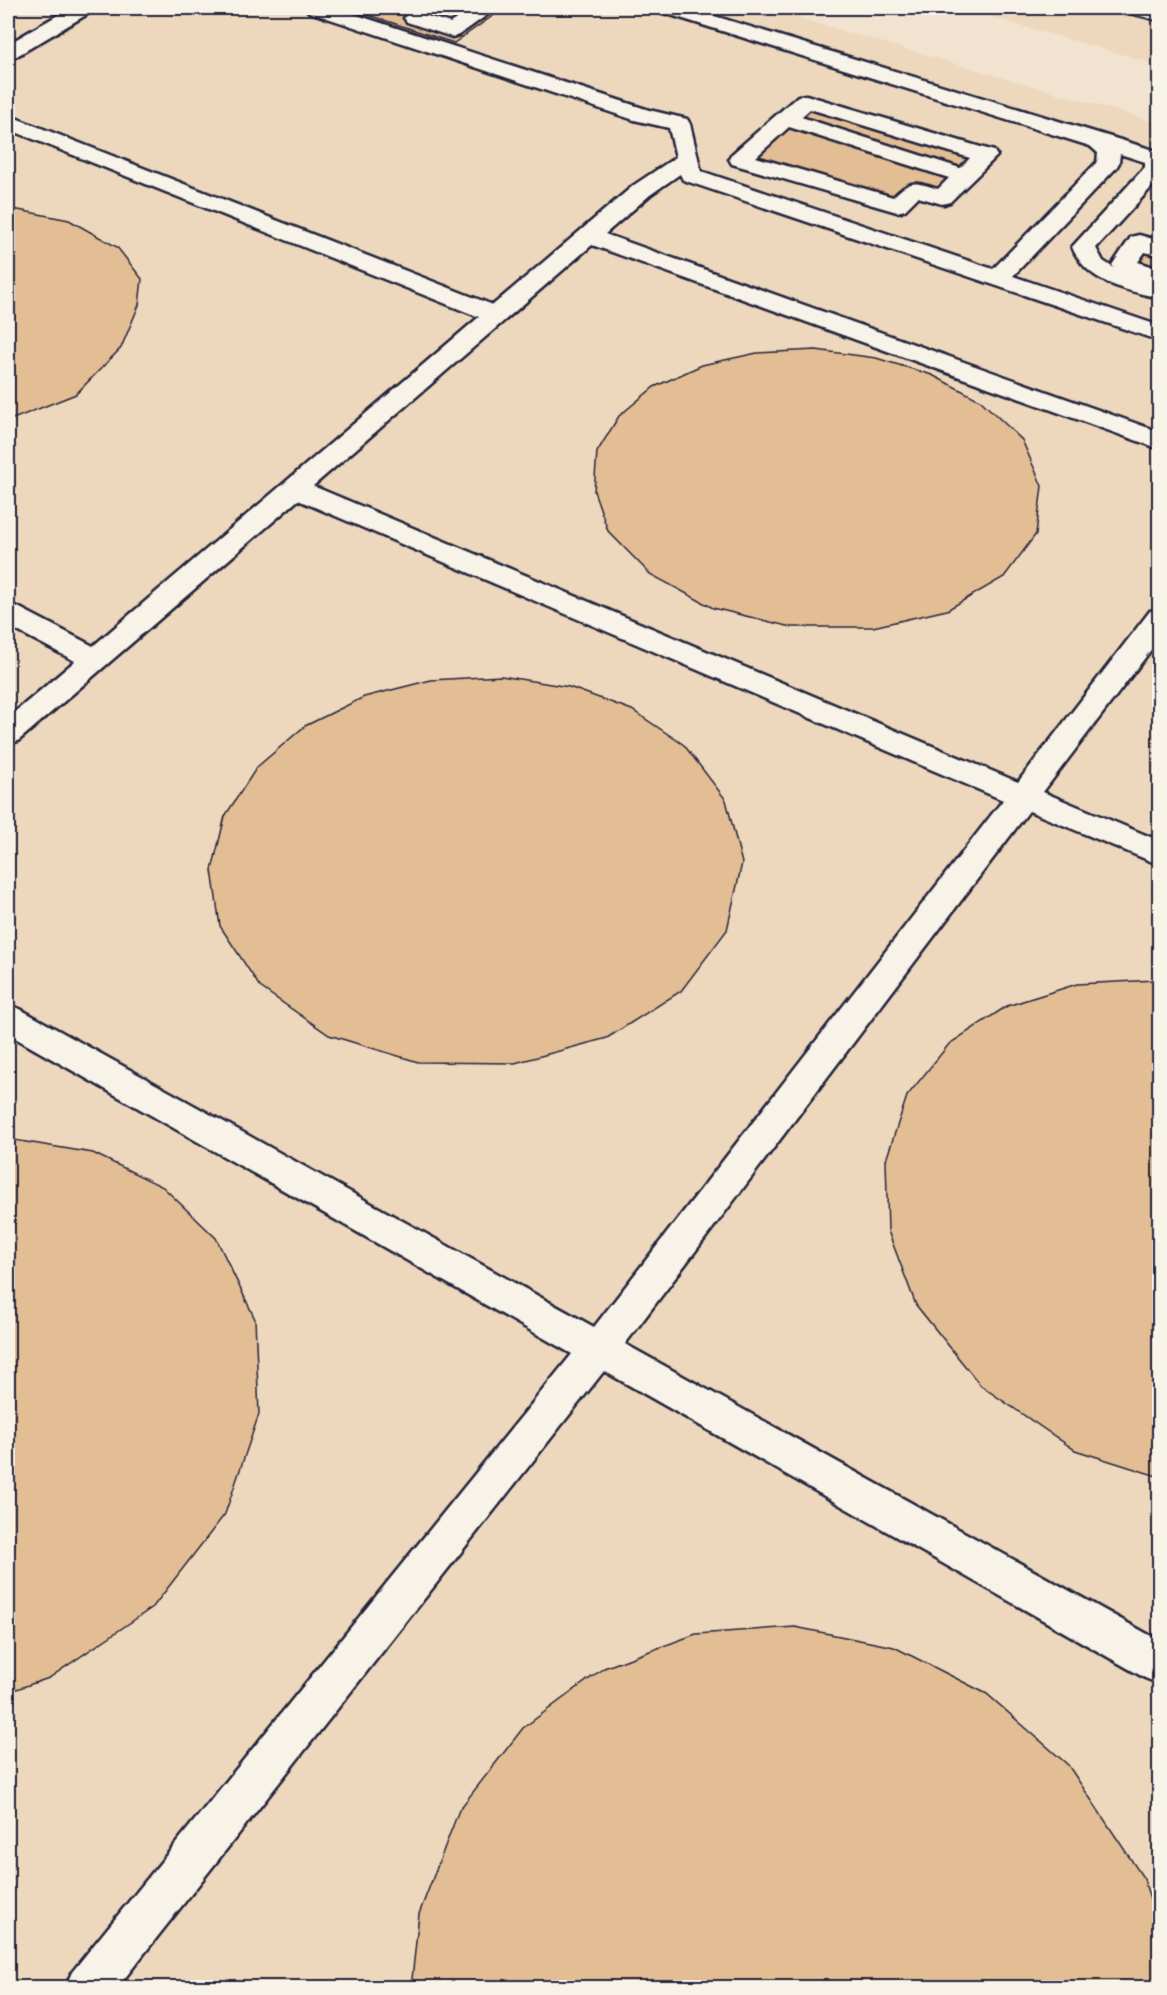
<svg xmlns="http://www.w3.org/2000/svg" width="1167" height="1995" viewBox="0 0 1167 1995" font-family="'Architects Daughter',sans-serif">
<rect width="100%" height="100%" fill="#f1e3cf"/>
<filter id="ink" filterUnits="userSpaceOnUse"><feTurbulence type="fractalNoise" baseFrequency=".0167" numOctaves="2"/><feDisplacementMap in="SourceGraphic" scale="12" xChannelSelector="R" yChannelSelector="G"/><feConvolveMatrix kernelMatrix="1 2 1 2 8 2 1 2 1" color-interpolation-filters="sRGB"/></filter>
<g filter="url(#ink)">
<path fill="#edd8bd" d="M8,8H764L1159,123V1987L8,1988Z
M959,8H1159V65Z"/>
<path fill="#e3be94" stroke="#22223b" stroke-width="1.5" d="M347,8H504L454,43Z
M802,94L999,154L945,206L917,198L902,214L729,160Z
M8,208L69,220L117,247L142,279L139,305L121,348L76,394L8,421Z
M1135,235L1160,243V280L1114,265Z
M816,350L876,358L932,375L980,400L1022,440L1042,486L1036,534L1004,577L947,610L873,627H791L713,608L650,574L608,531L594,491L597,452L619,416L654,387L702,365L757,353Z
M501,676L569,687L632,710L684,745L726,800L742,863L727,930L681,991L607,1038L515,1063L418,1062L329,1035L260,987L220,926L212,870L225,816L257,767L305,726L364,697L431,680Z
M1156,980H1160V1477L1075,1450L981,1386L916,1305L888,1231L886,1160L907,1096L949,1044L1007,1006L1077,984Z
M8,1139L93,1153L163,1187L216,1238L255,1319L259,1414L225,1514L153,1607L49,1678L8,1692Z
M795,1627L894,1647L987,1694L1068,1765L1144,1879L1160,1934V1988H411L419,1914L459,1810L523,1728L604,1668L696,1634Z"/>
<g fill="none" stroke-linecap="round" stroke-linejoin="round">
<defs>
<path id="service" d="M1119,8H1137L1160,13V21L1121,11Z"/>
<path id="minor" d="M70,8H94L91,12L15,57L8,59V44Z
M306,8H335L649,110L687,119L690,124L701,171L993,269L1097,162L1098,153L1090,146L661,12L658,8H688L1160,152V178L1096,248L1103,261L1114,268L1112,265L1131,237L1139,235L1160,241V256L1145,252L1138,262L1160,269V298C1125,290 1087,283 1072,247L1145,167V162L1120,154L1119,163L1116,168L1013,276L1160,326V341L683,180L680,174L650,195L605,234L1160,432V449L592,245L313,486L1018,782L1150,611L1160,609V638L1043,792L1160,841V865L1029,811L625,1344L1160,1641V1684L1145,1678L604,1371L117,1988H65L72,1972L572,1354L8,1034V1005L20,1009L594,1327L1003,800L298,500L18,741L8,744V718L75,661L8,626V605L18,607L93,646L479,317L8,129V115L493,305L634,185L676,157L669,128L634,120L309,12Z
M474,8H497L459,35L452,37L407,22L404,18L407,14L414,12L450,23Z
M806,95L994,151L997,156L950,202L942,204L918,197L905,210L897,212L732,164L729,159L732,154L798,96ZM810,109L970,158L960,168L801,117ZM789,127L949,178L938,189C914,182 911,179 893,197L756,157Z"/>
</defs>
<use href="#service" stroke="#22223b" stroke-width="4"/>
<use href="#minor" stroke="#22223b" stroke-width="5"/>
<use href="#service" fill="#f7f3e8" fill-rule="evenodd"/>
<use href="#minor" fill="#f7f3e8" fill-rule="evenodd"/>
</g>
</g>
<rect width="1167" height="1995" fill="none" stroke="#f7f3e8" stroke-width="30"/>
<rect x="15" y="15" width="1137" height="1965" fill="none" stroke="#22223b" stroke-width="2" filter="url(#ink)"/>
</svg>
